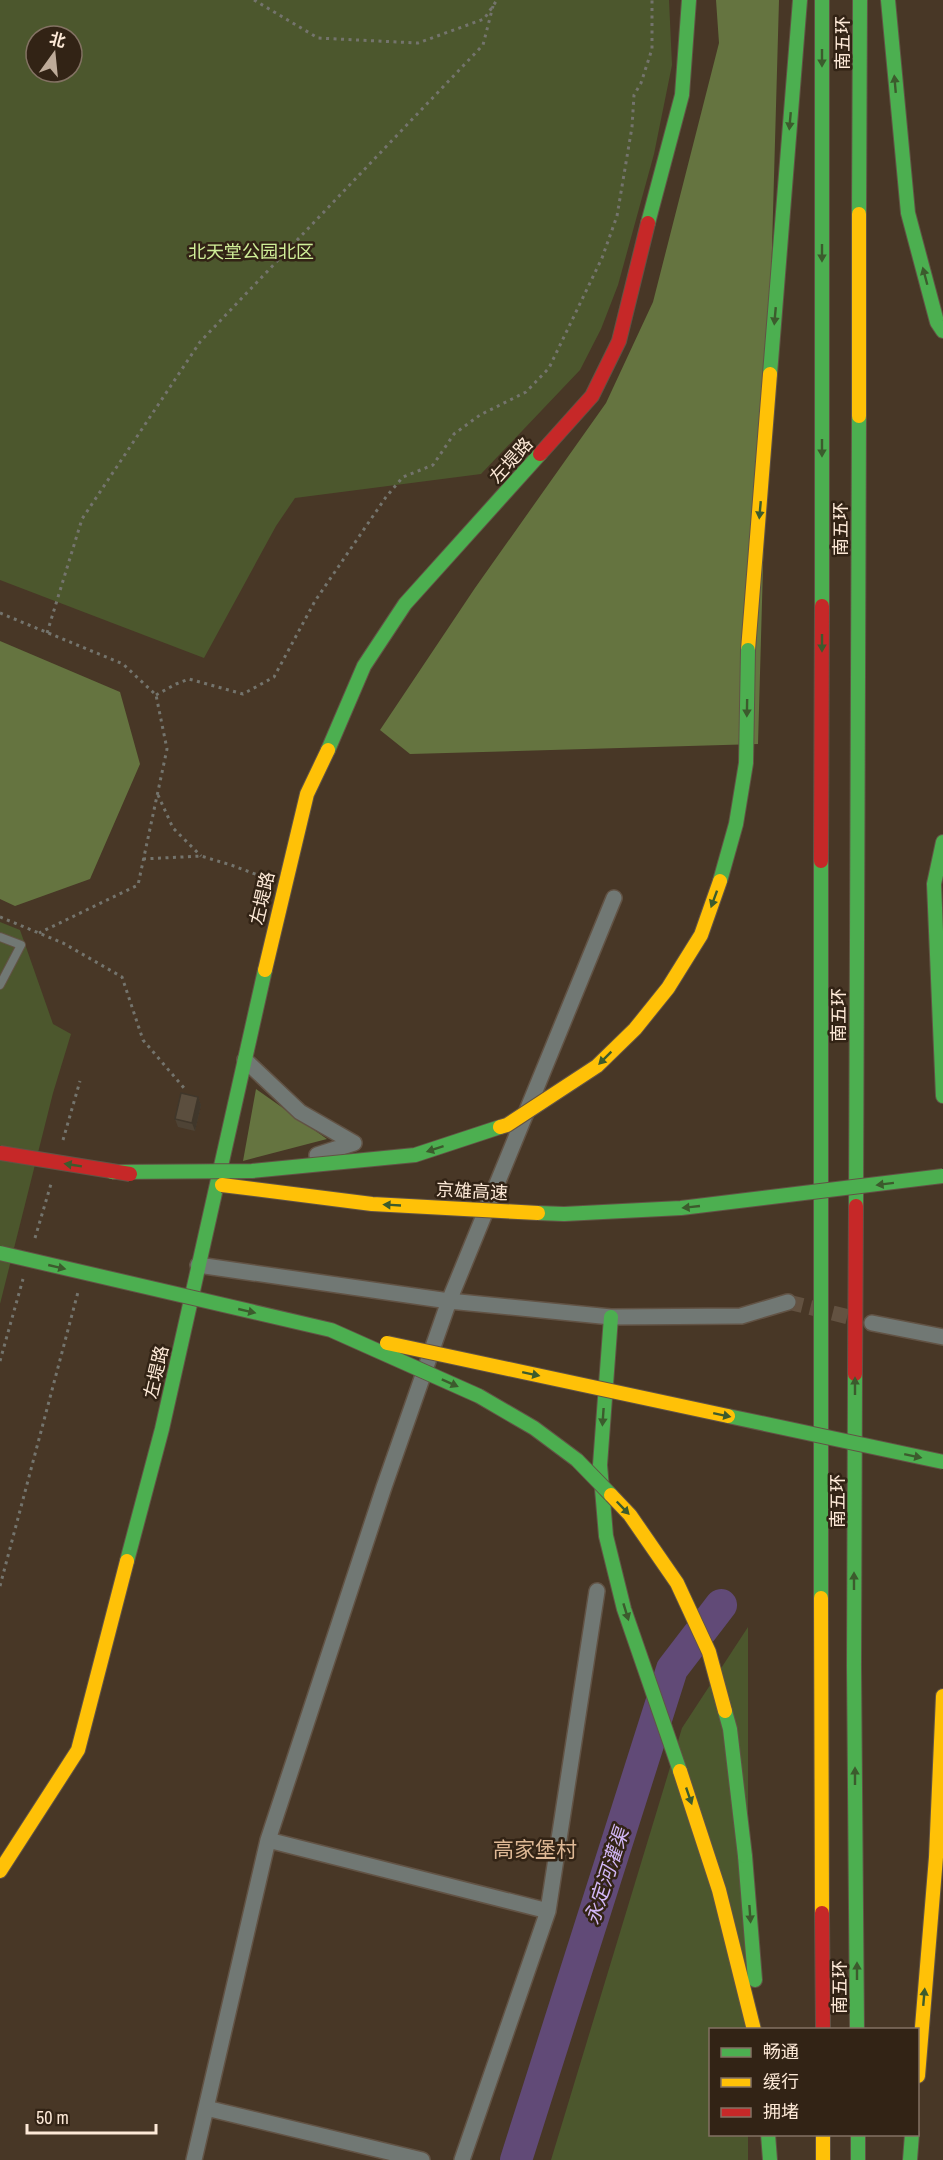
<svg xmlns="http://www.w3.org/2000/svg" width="943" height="2160" viewBox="0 0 943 2160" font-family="'Archivo Narrow','Noto Sans SC',sans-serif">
<rect width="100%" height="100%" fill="#483726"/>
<path fill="#4c572d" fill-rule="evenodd" d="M0,0H669L672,65L654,154L618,285L601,329L580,370L481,474L295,498L276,526L204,658L0,580ZM36,36H72V72H36Z
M0,922L20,930L53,1024L71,1034L53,1093L0,1304Z
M748,1627V2029L710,2030V2134L748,2135V2160H551L682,1728Z"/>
<path fill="#657440" d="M716,0H779L758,744L410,754L380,730L475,588L606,403L653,302L719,43Z
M0,641L120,692L140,764L90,879L15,906L0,899Z
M256,1089L327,1139L243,1161Z"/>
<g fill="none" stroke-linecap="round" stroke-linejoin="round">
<path stroke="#614a77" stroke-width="32" d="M516,2160L672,1669L721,1605"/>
<path stroke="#635241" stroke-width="15" stroke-dasharray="15 8" stroke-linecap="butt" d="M788,1302L861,1320"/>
<defs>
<path id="lane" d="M0,937L21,945L0,985"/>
<path id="street" d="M245,1060L300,1112L354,1143
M317,1155L354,1143
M198,1265L449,1301L611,1317L741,1316L788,1302
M872,1323L943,1337
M268,1840L548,1911
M206,2108L422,2160
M194,2160L268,1840L384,1487L449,1301L614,898
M462,2160L548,1911L597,1591"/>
<path id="fast" d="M888,0L908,213L937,322L943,331
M859,214L860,0
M648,223L682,95L689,0
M770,374L800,0
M822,606V0
M328,750L364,666L405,604L540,454
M943,842L934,884L943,1096
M856,1206L859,416
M611,1317L600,1465L606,1536L624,1609L680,1771
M855,1374L854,1666L857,2030
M127,1561L162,1429L265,970
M821,1598V861
M745,1856L755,1980
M768,2134L770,2160
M858,2134V2160
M910,2160L912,2134"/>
<path id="slow" d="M859,416V214
M748,650L770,374
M265,970L307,794L328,750
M821,1598L822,1913
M680,1771L719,1890L754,2030
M0,1871L78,1750L127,1561
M918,2076L936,1857L943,1696
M823,2134V2160"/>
<path id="jam" d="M540,454L592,396L619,341L648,223
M821,861L822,606
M855,1374L856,1206
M822,1913L823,2030"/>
</defs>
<use href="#lane" stroke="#625345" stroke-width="10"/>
<use href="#street" stroke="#625345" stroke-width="18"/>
<use href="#fast" stroke="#625345" stroke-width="16"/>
<use href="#slow" stroke="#625345" stroke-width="16"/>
<use href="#jam" stroke="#625345" stroke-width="16"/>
<path stroke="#74746d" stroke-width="3" stroke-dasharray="3 4.5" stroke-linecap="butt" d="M254,0L318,38L418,43L484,19L497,0
M0,613L123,664L156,695L167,749L138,885L39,933
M47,633L82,519L200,342L483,45L493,6
M156,695L176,684L189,679L243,694L274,677L315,601L386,497L403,477L433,465L454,434L480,415L526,392L549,368L602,258L617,216L632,127L634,95L641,83L652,49V0
M158,795L173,828L201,856
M143,859L201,856L231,865L266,878
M0,917L63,943L122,977L143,1040L184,1088
M63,1140L80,1081
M35,1238L51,1184
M0,1361L23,1279
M0,1586L78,1292"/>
<use href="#lane" stroke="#717874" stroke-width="8"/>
<use href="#street" stroke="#717874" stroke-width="15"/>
<use href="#fast" stroke="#4caf50" stroke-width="14"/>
<use href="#slow" stroke="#ffc107" stroke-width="14"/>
<use href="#jam" stroke="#c62828" stroke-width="14"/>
<defs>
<path id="fast-bridge" d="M720,881L736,824L746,763L748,650
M112,1172L252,1171L415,1155L500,1127
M538,1213L564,1214L681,1208L943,1176
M0,1253L331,1330L479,1396L534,1428L577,1460L611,1495
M728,1416L943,1462
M725,1711L730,1729L745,1856"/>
<path id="slow-bridge" d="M500,1127L507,1125L597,1066L635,1029L668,988L701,935L720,881
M222,1185L372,1204L538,1213
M387,1343L728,1416
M611,1495L630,1515L677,1583L709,1652L725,1711"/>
<path id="jam-bridge" d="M0,1153L130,1174"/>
</defs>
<use href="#fast-bridge" stroke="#625345" stroke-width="16" stroke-linecap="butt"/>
<use href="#slow-bridge" stroke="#625345" stroke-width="16" stroke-linecap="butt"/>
<use href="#jam-bridge" stroke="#625345" stroke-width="16" stroke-linecap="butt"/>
<use href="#fast-bridge" stroke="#4caf50" stroke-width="14"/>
<use href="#slow-bridge" stroke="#ffc107" stroke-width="14"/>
<use href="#jam-bridge" stroke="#c62828" stroke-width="14"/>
</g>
<path fill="#4e4335" d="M198,1097L201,1105L195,1131L178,1127L175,1119Z"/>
<path fill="#40372b" d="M198,1097L201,1105L195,1131L192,1123Z"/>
<path fill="#5b4e3e" stroke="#40372b" stroke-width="1.5" d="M181,1093L198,1097L192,1123L175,1119Z"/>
<defs><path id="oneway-solid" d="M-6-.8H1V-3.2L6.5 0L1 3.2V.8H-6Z" transform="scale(1.5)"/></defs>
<g fill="#3c5b2d">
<use href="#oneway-solid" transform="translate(822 58) rotate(90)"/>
<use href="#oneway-solid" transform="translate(895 84) rotate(-95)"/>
<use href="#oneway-solid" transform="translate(790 121) rotate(95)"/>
<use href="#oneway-solid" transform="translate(822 253) rotate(90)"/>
<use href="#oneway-solid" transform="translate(925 276) rotate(-105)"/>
<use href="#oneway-solid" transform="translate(775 316) rotate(95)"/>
<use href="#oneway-solid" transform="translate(822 448) rotate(90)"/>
<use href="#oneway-solid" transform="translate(760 510) rotate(95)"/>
<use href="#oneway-solid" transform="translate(822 643) rotate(90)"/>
<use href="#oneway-solid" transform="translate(747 708) rotate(91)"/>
<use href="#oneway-solid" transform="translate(714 899) rotate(110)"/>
<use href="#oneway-solid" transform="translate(605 1058) rotate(135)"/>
<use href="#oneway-solid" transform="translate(435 1149) rotate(162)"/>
<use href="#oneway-solid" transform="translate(73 1165) rotate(-171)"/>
<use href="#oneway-solid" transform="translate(885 1184) rotate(173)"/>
<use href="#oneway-solid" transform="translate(392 1205) rotate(-177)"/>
<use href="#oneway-solid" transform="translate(691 1207) rotate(174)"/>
<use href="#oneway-solid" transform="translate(57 1267) rotate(13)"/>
<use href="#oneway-solid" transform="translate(247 1311) rotate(13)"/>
<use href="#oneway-solid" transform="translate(531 1374) rotate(12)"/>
<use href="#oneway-solid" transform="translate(450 1383) rotate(24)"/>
<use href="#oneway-solid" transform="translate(855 1386) rotate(-90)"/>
<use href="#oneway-solid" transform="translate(722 1415) rotate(12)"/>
<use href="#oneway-solid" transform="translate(603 1417) rotate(94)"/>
<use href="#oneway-solid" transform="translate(913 1456) rotate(12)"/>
<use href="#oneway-solid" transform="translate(623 1508) rotate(46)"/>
<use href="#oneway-solid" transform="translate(854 1581) rotate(-90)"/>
<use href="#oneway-solid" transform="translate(626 1612) rotate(73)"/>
<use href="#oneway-solid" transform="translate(855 1776) rotate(-90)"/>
<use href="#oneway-solid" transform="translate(689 1796) rotate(71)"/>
<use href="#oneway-solid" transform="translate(750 1914) rotate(86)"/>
<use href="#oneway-solid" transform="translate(857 1971) rotate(-90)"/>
<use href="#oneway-solid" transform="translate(924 1997) rotate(-85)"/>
</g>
<g text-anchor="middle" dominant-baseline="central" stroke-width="5" stroke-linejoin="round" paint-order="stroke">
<g font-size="18" fill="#fde9d7" stroke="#322315">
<text transform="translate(842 43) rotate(-90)">南五环</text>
<text transform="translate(511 460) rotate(-48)">左堤路</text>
<text transform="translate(840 529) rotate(-90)">南五环</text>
<text transform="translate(262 898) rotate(-77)">左堤路</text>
<text transform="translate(838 1015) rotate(-90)">南五环</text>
<text transform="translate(472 1191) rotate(3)">京雄高速</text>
<text transform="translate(156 1372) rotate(-77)">左堤路</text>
<text transform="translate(837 1501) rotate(-90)">南五环</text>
<text transform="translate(839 1987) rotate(-90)">南五环</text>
</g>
<g font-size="18" fill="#d0ee98" stroke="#322315">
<text x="251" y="251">北天堂公园北区</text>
</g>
<g font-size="20" font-style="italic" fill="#d2b7f6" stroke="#322315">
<text transform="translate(606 1876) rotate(-72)">永定河灌渠</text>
</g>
<g font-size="21" fill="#deb895" stroke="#322315">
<text x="535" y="1849">高家堡村</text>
</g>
</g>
<rect x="709" y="2028" width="210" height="108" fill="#322315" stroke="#837263" stroke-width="1.5"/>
<rect x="721" y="2048" width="30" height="9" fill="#4caf50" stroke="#837263" stroke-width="1.5"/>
<text x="763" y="2058" font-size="18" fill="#fde9d7">畅通</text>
<rect x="721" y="2078" width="30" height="9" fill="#ffc107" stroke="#837263" stroke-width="1.5"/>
<text x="763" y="2088" font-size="18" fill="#fde9d7">缓行</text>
<rect x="721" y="2108" width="30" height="9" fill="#c62828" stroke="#837263" stroke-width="1.5"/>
<text x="763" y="2118" font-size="18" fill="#fde9d7">拥堵</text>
<g transform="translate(54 54) rotate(15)"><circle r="28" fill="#322315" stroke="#837263" stroke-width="1.5"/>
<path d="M0-4.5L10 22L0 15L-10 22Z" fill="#beab99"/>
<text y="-9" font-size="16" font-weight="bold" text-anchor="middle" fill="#fde9d7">北</text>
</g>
<path d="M27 2124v9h129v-9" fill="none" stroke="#fde9d7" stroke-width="3"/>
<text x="36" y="2124" font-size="18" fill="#fde9d7" stroke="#322315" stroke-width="4.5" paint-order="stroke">50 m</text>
</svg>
